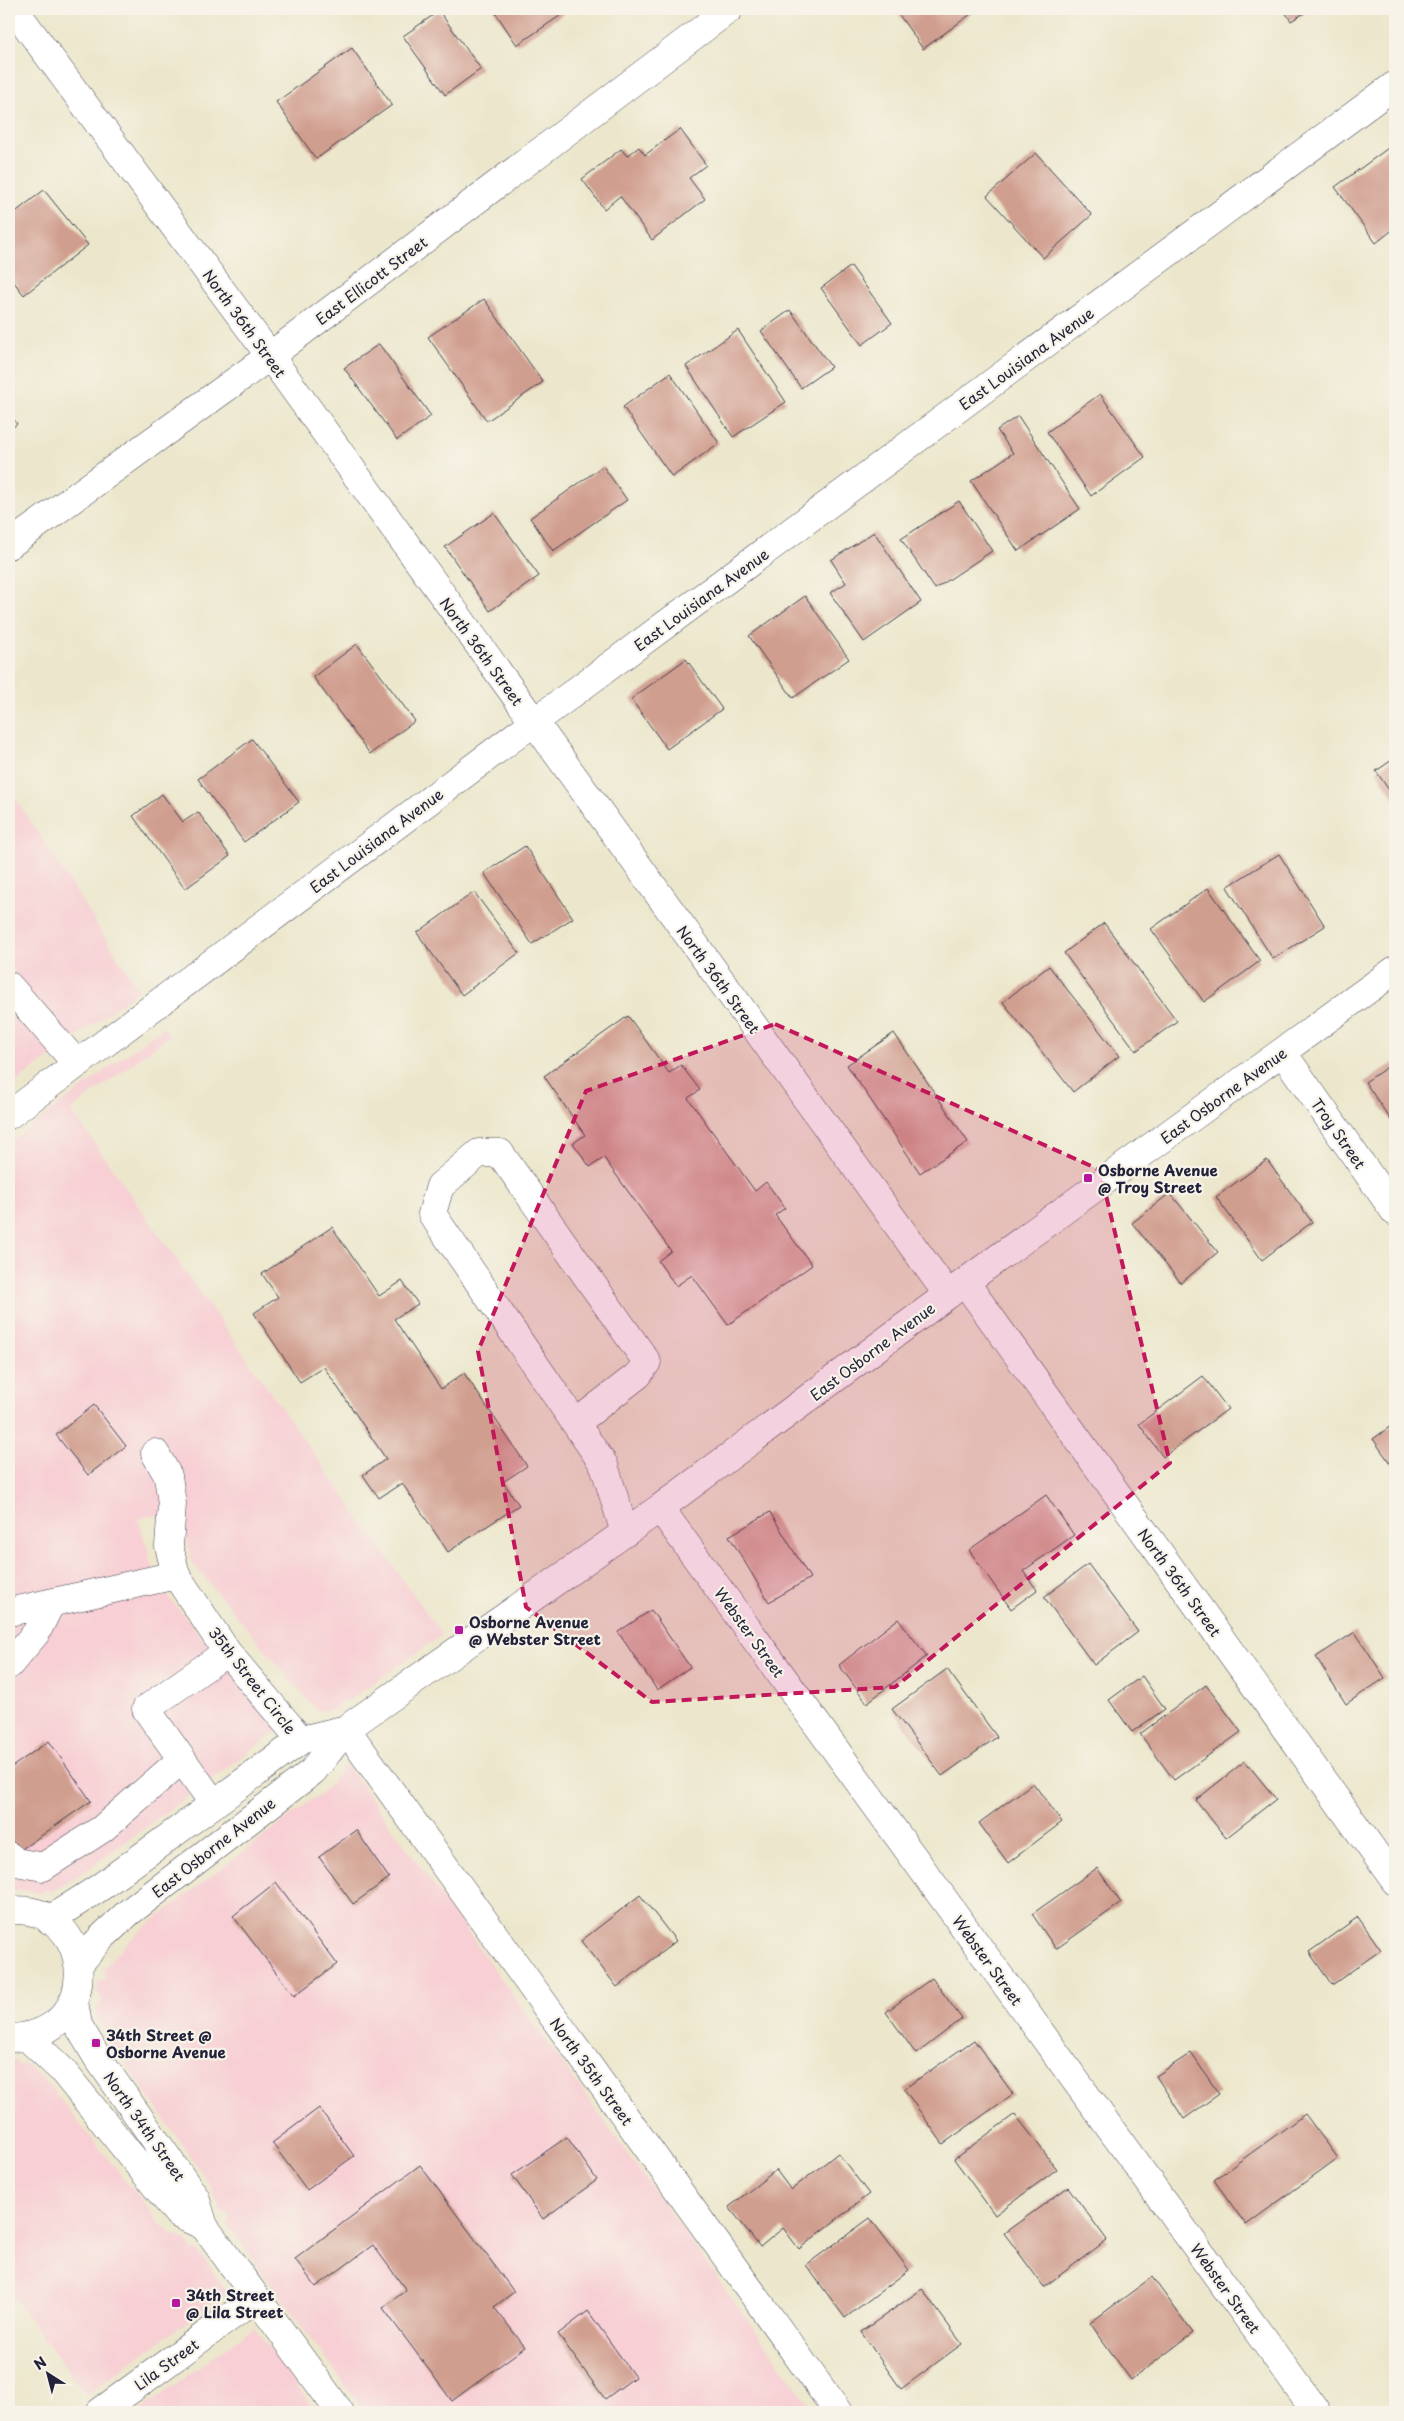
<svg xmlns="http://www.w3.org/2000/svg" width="1404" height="2421" viewBox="0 0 1404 2421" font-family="'Playpen Sans',sans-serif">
<rect width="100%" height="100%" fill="#f7f3e8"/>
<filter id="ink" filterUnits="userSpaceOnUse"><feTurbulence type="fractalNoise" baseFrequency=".02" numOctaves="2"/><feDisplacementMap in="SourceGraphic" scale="10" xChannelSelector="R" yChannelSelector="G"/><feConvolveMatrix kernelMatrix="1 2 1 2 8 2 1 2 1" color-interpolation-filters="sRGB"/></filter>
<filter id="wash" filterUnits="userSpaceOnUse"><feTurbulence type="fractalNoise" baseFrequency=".0096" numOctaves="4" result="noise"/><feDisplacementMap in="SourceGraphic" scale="20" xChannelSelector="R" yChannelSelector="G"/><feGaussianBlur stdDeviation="1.12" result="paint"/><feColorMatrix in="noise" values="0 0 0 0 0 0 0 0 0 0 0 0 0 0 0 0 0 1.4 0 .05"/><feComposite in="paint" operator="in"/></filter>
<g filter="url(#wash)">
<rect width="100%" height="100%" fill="#ece7cc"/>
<path fill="#f7cfd4" d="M9,788L139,990L9,1088Z
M163,1027L169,1036L71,1110L442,1635L345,1703L342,1699L334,1710L317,1711L193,1564L178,1511L138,1519L159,1586L280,1729L87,1870L64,1885L50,1892L46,1889L42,1894L30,1891L9,1890V1143Z
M346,1764L814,2412H365L227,2224L230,2215L220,2210L211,2186L114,2047L98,2019L96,2009L103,1999L97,1994L99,1981L106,1979L103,1970L117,1953L142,1929L326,1789Z
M9,2060H16L19,2066L25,2063L48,2084L163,2227L172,2234L188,2241L192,2251L198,2250L228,2292L86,2395L9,2292Z
M254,2327L316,2412H138Z"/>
<g id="blocks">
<path fill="#d09e8f" d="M493,9H570L517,45Z
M895,9H973L975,11L923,49Z
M1283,9H1311L1291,21Z
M439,11L481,69L445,95L403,36Z
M352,48L392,105L316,159L276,102Z
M680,129L706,165L689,178L705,199L652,240L620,196L604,209L582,179L621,149L627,156L639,147L645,155Z
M1395,143V228L1376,243L1335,187Z
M1036,153L1092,215L1043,258L987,196Z
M44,190L88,245L24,295L9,276V217Z
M851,266L892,323L862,345L821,288Z
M484,299L543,382L487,421L428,337Z
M790,310L831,367L801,388L761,331Z
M738,330L786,402L733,437L686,366Z
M379,344L431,416L397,440L344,368Z
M670,373L719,443L672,477L623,407Z
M1100,394L1145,457L1091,496L1047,432Z
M9,413L17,424L9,430Z
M1018,416L1080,509L1018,551L971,481L1013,453L997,430Z
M603,466L627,500L553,551L530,518Z
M959,501L992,551L935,589L901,539Z
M494,513L539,576L490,611L445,547Z
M874,532L921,602L864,642L830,593L846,583L831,560Z
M805,596L849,659L793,698L749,636Z
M357,644L415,721L370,754L313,677Z
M686,659L722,709L667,749L631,699Z
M252,739L299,802L244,842L198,779Z
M1395,758V799L1376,771Z
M162,794L183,822L198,812L230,856L185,889L133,816Z
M525,846L573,918L532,944L484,873Z
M1279,854L1325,926L1273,959L1227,887Z
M1208,888L1260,961L1204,1002L1151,929Z
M474,892L519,953L462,995L417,933Z
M1104,923L1177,1021L1136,1051L1064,953Z
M1049,966L1119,1056L1073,1092L1003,1002Z
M628,1016L669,1073L681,1065L700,1090L688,1098L755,1191L766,1182L785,1208L775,1215L812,1265L728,1325L692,1275L676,1286L658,1261L671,1251L604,1158L590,1167L573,1143L585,1135L544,1076Z
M894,1033L968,1142L920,1173L847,1065Z
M1395,1062V1126L1365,1082Z
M1267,1160L1312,1222L1262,1260L1216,1197Z
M1170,1193L1218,1252L1181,1283L1132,1223Z
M332,1227L379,1296L402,1281L418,1304L394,1319L441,1389L464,1373L527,1466L503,1482L519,1505L448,1552L402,1483L379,1498L363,1475L386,1459L324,1367L300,1382L254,1313L278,1297L262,1274Z
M1203,1376L1228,1409L1163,1457L1139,1424Z
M94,1405L126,1446L88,1475L56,1435Z
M1395,1423V1470L1373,1439Z
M1046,1495L1074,1535L1023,1571L1037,1590L1011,1609L969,1550Z
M770,1512L810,1578L769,1602L729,1536Z
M1088,1564L1138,1632L1094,1665L1044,1597Z
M651,1610L690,1667L657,1690L618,1632Z
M898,1619L927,1656L867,1703L839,1665Z
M1355,1632L1385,1678L1346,1704L1316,1657Z
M947,1669L997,1737L942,1776L892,1709Z
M1142,1676L1165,1709L1132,1732L1109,1700Z
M1206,1685L1241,1732L1174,1780L1140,1734Z
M49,1741L91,1801L19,1851L9,1836V1769Z
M1245,1761L1276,1799L1226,1838L1196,1800Z
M1033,1783L1062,1822L1008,1863L979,1823Z
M356,1830L389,1878L353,1904L319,1857Z
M1097,1868L1121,1903L1056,1949L1032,1914Z
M276,1882L337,1964L294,1996L233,1916Z
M640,1895L676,1941L617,1987L581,1941Z
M1358,1917L1381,1950L1332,1985L1309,1952Z
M932,1978L962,2019L916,2054L886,2012Z
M974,2040L1013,2094L943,2144L904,2089Z
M1191,2053L1219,2094L1184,2119L1156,2076Z
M319,2108L354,2156L307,2190L272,2143Z
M1015,2114L1057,2169L995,2215L954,2159Z
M1305,2114L1338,2158L1246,2225L1214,2180Z
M567,2137L597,2180L543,2219L512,2175Z
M838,2153L869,2194L799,2249L783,2228L760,2247L729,2207L776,2170L791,2190Z
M420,2165L514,2292L494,2307L525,2347L452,2401L383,2308L406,2290L373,2245L316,2287L295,2259Z
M1068,2187L1107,2240L1044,2287L1004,2233Z
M870,2218L909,2270L845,2318L806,2265Z
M1152,2277L1193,2333L1131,2380L1090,2323Z
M922,2289L962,2344L901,2389L861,2332Z
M588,2311L635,2377L605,2399L558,2334Z"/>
</g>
</g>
<g filter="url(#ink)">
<use href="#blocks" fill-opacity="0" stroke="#404051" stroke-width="1"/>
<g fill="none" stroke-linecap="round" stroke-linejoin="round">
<defs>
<path id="minor" d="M14,9L270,356L948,1295
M9,545L270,356L729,9
M9,986L77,1064
M1283,1053L1395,1212
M9,1115L534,722L1395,85
M965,1282L1395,1881
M576,1423L638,1375L647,1362L500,1153H479L440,1186L432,1214L604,1465L625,1533
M155,1453L168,1476L172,1504L169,1546L176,1575L227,1652L301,1740
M660,1508L1316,2412
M9,1612L176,1575
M9,1665L36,1633L51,1603
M346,1729L838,2412
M214,1804L146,1709L227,1652
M9,1856L16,1862L43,1867L102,1829L182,1759
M9,1911C92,1900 110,2033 12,2038
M49,1920L99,1888L301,1740L346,1729
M79,1964L101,1938L128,1913L313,1771L346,1729L660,1508L965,1282L1395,970
M74,2001L78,2025L97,2057L195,2197L204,2226L340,2412
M27,2037L62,2070L178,2214L204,2226
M100,2412L256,2298"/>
</defs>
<use href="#minor" stroke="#404051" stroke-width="29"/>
<use href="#minor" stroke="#fff" stroke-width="28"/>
</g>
</g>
<path fill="#c2185b" fill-opacity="0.2" stroke="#c2185b" stroke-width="4" stroke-dasharray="10 6" stroke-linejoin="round" d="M775,1024L1100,1170L1170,1463L895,1687L652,1702L526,1607L478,1351L586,1091Z"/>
<g fill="#b5179e" stroke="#f7f3e8" stroke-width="2">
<rect x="1083" y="1173" width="10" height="10" rx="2.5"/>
<rect x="454" y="1625" width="10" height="10" rx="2.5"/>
<rect x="91" y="2038" width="10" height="10" rx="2.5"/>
<rect x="171" y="2298" width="10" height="10" rx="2.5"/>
</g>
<g text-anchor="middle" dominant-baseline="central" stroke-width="4.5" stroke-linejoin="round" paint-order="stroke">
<g font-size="15" fill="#22223b" stroke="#f7f3e8">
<text transform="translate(371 280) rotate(-37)">East Ellicott Street</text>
<text transform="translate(245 323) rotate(54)">North 36th Street</text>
<text transform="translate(1026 358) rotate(-36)">East Louisiana Avenue</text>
<text transform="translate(701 599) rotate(-36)">East Louisiana Avenue</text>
<text transform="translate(482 651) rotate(54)">North 36th Street</text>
<text transform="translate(376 840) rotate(-37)">East Louisiana Avenue</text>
<text transform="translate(719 979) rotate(54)">North 36th Street</text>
<text transform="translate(1223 1095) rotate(-36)">East Osborne Avenue</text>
<text transform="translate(1339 1133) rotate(55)">Troy Street</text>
<text transform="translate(872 1351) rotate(-37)">East Osborne Avenue</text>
<text transform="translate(1180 1582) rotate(54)">North 36th Street</text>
<text transform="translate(750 1632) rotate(54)">Webster Street</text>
<text transform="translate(253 1680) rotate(52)">35th Street Circle</text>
<text transform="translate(213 1847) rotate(-38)">East Osborne Avenue</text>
<text transform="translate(988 1960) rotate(54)">Webster Street</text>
<text transform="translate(592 2071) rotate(54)">North 35th Street</text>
<text transform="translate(145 2126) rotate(55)">North 34th Street</text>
<text transform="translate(1226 2288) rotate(54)">Webster Street</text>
<text transform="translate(166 2364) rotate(-36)">Lila Street</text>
</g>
<g font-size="15" font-weight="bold" fill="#22223b" stroke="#f7f3e8" text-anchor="start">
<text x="1098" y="1169">Osborne Avenue<tspan x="1098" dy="17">@ Troy Street</tspan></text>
<text x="469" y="1621">Osborne Avenue<tspan x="469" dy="17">@ Webster Street</tspan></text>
<text x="106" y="2034">34th Street @<tspan x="106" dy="17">Osborne Avenue</tspan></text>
<text x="186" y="2294">34th Street<tspan x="186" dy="17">@ Lila Street</tspan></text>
</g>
</g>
<rect width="1404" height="2421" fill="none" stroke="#f7f3e8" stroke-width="30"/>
<g transform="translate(48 2374) rotate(324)" stroke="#f7f3e8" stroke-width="4" paint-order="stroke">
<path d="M0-4L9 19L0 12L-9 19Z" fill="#22223b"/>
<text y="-8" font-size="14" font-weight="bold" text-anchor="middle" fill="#22223b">N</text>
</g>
</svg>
